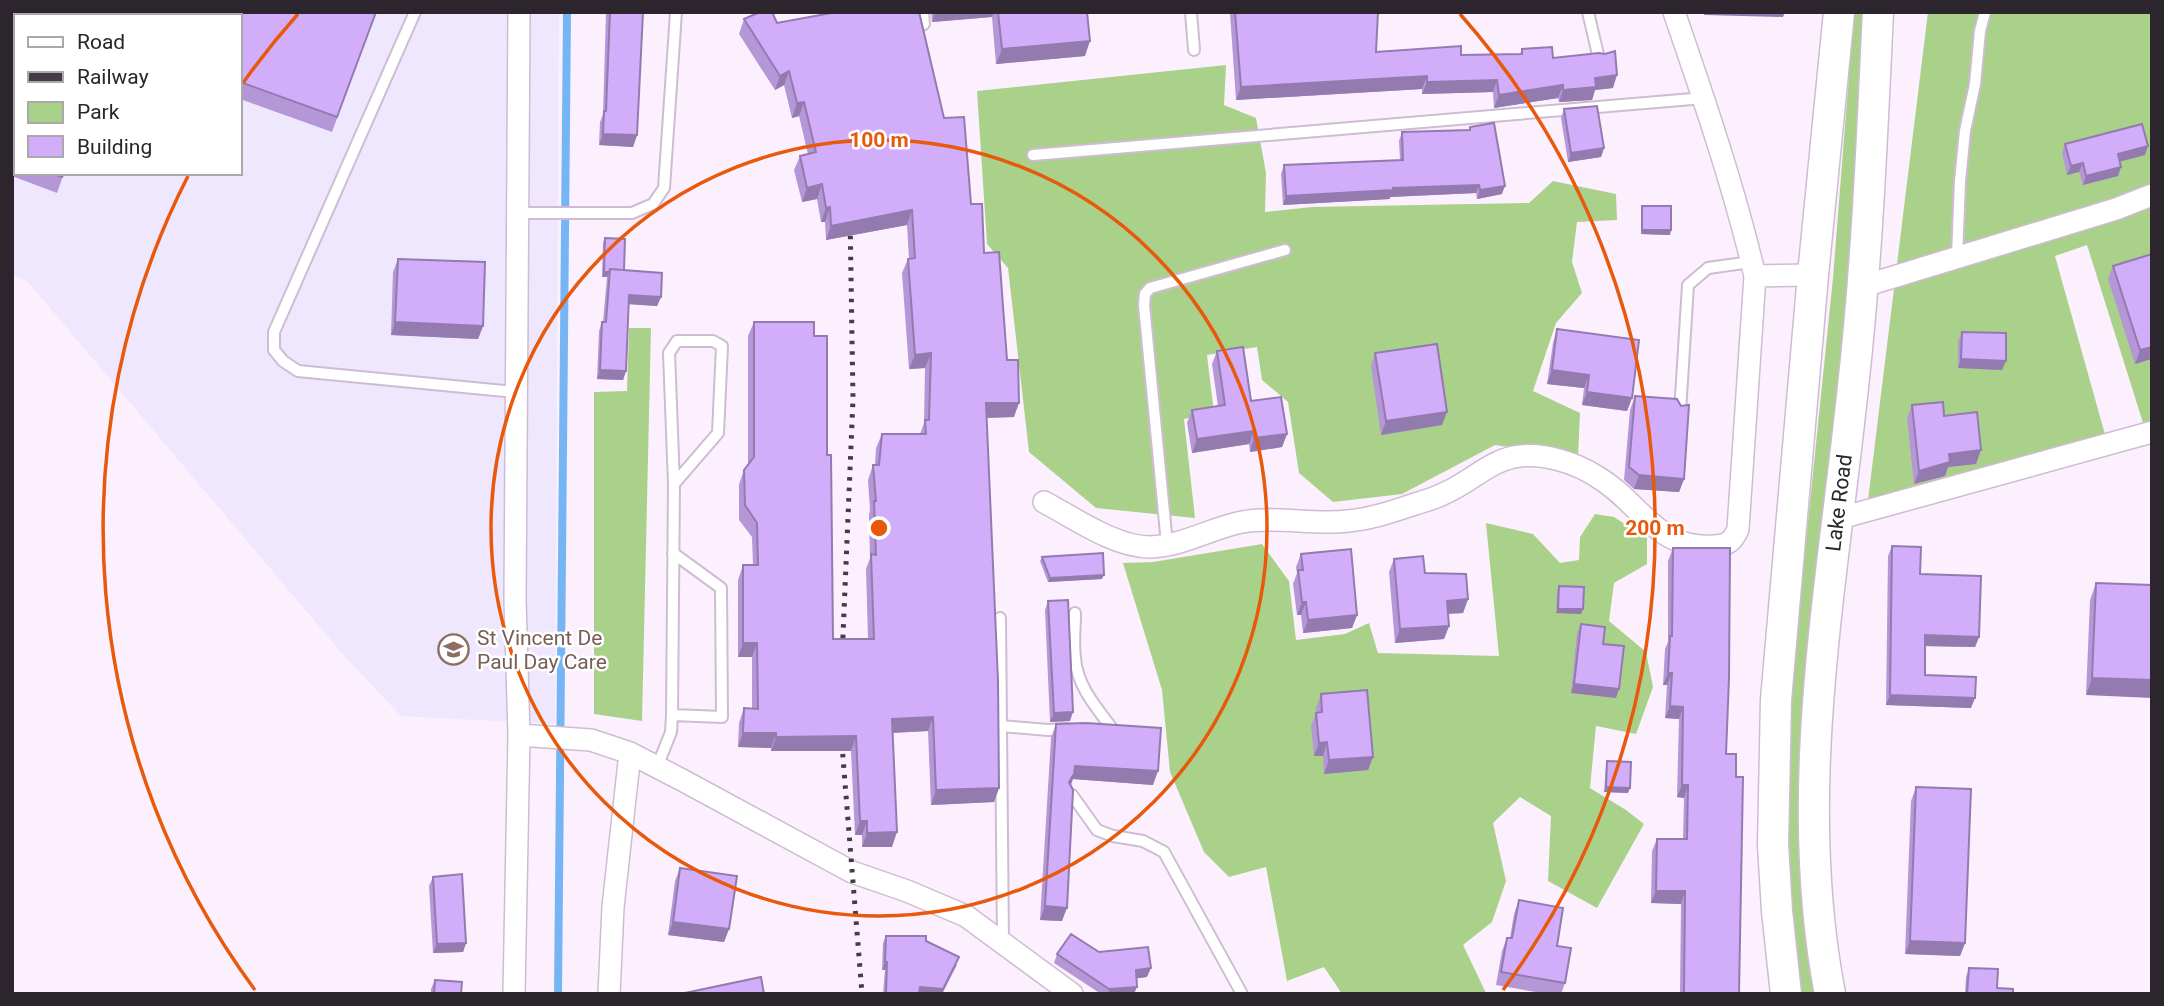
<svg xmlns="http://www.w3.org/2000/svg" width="2164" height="1006" viewBox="0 0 2164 1006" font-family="Roboto,sans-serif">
<rect width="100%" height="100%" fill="#fcf0ff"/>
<path fill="#eee7fd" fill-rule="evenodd" d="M12,12H559L555,724L401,716L345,657L28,282L12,274ZM16,16H240V173H16Z"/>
<path fill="#aad18a" d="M1854,12H1867L1860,144L1803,864L1815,994H1802L1791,904L1786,817L1788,717L1833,278Z
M1928,12H2152V427L2145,429L2087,245L2055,256L2106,438L1868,500Z
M1226,65L1224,105L1256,118L1266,173L1265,212L1312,207L1529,203L1553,181L1616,194L1617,220L1577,222L1572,262L1582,293L1556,323L1533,391L1580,413L1578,457L1495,445L1402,494L1333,502L1299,473L1288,402L1262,380L1257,347L1207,355L1214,413L1184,419L1195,518L1096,508L1029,452L1008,268L987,244L977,91Z
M629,328H651L642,721L594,714V392L627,391Z
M1595,514L1614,517L1647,538V564L1614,583L1609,621L1646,652L1653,687L1636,734L1596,726L1590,788L1626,810L1644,824L1597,908L1548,881L1551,816L1520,797L1493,823L1506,881L1492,922L1463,945L1486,993L1488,994H1342L1324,967L1287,981L1266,867L1229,877L1204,852L1170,772L1162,690L1123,563L1153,562L1262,544L1289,581L1296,640L1345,634L1369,623L1378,653L1499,656L1486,523L1533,534L1560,563L1579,560L1580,537Z"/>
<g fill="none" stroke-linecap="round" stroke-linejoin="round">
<path stroke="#76b5f4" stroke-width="8" d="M558,994L567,12"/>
<defs>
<path id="lane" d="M415,12L274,332V350L283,361L298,371L516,392
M923,12L924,24
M1191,12L1194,50
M1588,12L1599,59
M1033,155L1704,98
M517,213H632L653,204L664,188L676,12
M1957,257L1960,181L1965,131L1975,84L1980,31L1985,12
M1680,412L1688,285L1708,268L1751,262
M1167,544L1144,305L1145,294L1150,288L1285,250
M1075,613C1075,627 1073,643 1075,658C1077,685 1095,706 1111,727
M1000,618L1003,943
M672,715L674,484L718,433L722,346L713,341H677L669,353L674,484
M1001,726L1048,730L1068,729
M657,767L671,732L672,715L722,717L721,588L673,553
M1072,795L1097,830L1113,836L1143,841L1164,852L1242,994"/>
<path id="street" d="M1674,12C1704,99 1734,187 1755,276L1813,275
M1864,286L2116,209L2152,195
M1044,502C1074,518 1115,547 1150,547C1183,546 1211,528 1242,522C1277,516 1313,525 1348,521C1371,519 1394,511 1415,504C1425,501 1436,498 1445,493C1471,482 1491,459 1520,456C1544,453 1576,463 1596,476C1641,502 1656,551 1715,546C1728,545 1733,541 1738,529L1755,276
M1837,519L2152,432
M519,735L591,740L630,753L684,781L852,872L907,891L966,916L1072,994
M514,994L519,735L515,600L519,12
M609,994L613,907L630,753"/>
<path id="secondary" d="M1786,994L1777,911L1773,845L1776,700L1813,275L1839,12
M1830,994C1791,793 1832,588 1853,387C1867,263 1872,138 1878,12"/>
</defs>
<use href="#lane" stroke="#cfbcd3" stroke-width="14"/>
<use href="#street" stroke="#cfbcd3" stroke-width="24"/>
<use href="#secondary" stroke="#cfbcd3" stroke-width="33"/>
<use href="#lane" stroke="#fff" stroke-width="10"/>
<use href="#street" stroke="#fff" stroke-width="21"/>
<use href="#secondary" stroke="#fff" stroke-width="30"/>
<path stroke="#443c45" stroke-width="5" stroke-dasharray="3.5 7" stroke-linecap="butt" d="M842,659L853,399L850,215
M841,733L862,994"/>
</g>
<path fill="#b596d7" d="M12,12H376L332,132L240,99V16H16V173H64L57,193L12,176Z
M606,12H643L637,135L633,147L599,145L600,122L603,115Z
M829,12H920L944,118L971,204L984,253L1007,360L1014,417L986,418L999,788L994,802L931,805L928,731L893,733L892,847H862V835H855L851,751H771V748L738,747L739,723L744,708L752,709V657H738V580L743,565H753L752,537L739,520V484L744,470L748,464V336L754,322L814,336L827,455L833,639H868L866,569L870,558L869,515L870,510L868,480L873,465H875L876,448L882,434H920L924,423L925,368L909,369L902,273L908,259H909L907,225L826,240L825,222H821L817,199L802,202L794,170L800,156L808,154L799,116L792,118L784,85L775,90L739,34L744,19L777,23L830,14Z
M931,12H1087L1085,56L996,64L992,17L932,22Z
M1211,12H1378L1376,52L1461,55L1520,54L1522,49L1553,58L1613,88L1595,90L1592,100L1559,102L1558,98L1494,108L1493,92L1422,94V89L1236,100L1230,13L1211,14Z
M1564,109L1604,148L1601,157L1568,162L1561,118Z
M1470,127L1502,194L1477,199L1476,193L1390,197V199L1283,205L1281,174L1284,165L1400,160L1399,141L1402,132L1469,130Z
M2065,144L2145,155L2120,161L2118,176L2083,185L2079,172L2067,175L2062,153Z
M1642,206L1670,235L1641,234V211Z
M605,238L624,270L661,297L657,306L629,304L626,371L623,380L597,379L599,331L602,322H603L607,277H602L603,243Z
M2152,254V361L2151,359L2135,364L2108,279L2113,266Z
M398,259L483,326L478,339L391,335L393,272Z
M1557,329L1632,398L1627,411L1582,405L1584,388L1547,384L1553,343Z
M1962,332L2002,370L1958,368V341Z
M1217,351L1251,401L1287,434L1282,447L1250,452L1249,444L1192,453L1187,423L1192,410L1218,406L1212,364Z
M1375,353L1442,425L1381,435L1371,366Z
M1635,396L1684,479L1679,492L1634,489L1624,480L1630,410Z
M1912,405L1944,416L1976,464L1948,467L1945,476L1914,484L1907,418Z
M1892,546L1920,574L1979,637L1975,647L1925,646V675L1971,708L1886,705L1888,556Z
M1673,548L1726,754L1736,777L1739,994H1680L1681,904L1651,903L1652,851L1657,839H1683L1684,798L1677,797L1679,719L1665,718L1667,685H1663L1665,649L1668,642V561Z
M1301,554L1357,615L1352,628L1303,633L1301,615H1297L1293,584L1297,573L1296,567Z
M1042,557L1102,579L1048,582L1040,561Z
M1394,559L1425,573L1468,599L1463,613L1448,614L1449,626L1444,639L1395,643L1389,572Z
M2096,583L2152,585L2086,695L2090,600Z
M1559,586L1581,614L1556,613L1557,591Z
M1048,601L1070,721L1050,722L1045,610Z
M1581,624L1603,644L1616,698L1571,693L1577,633Z
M1321,694L1373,757L1368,770L1324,774L1323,756H1314L1311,726L1316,713V708Z
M1056,724L1153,785L1073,779L1071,785L1062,921L1040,920L1051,738Z
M1607,761L1628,793L1604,792L1606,766Z
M1916,787L1965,943L1960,956L1905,954L1911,801Z
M680,868L729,929L724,942L668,935L675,881Z
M433,877L466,943L463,952L433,953L429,886Z
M1519,900L1557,946L1565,983L1561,994H1547L1496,985L1502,951L1507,938H1510L1514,914Z
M886,936L926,941L957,965L942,994H883L885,970H882L883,943Z
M1057,954L1147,977L1136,978L1134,994H1101L1054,963Z
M1969,968L1997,988L2013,994H1965L1966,977Z
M435,980L461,994H431V989Z"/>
<path fill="#937aaf" d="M935,12H994L992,17L932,22Z
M1212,12H1230V13L1211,14Z
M1705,12H1785L1783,17L1704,15Z
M1090,41L1085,56L996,64L1002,49Z
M789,71L784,85L775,90L780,76Z
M1617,75L1613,88L1595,90L1592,100L1559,102L1563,90L1595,78Z
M1427,76L1422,89L1236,100L1241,87Z
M1497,80L1493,92L1422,94L1427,82Z
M1563,85L1558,98L1494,108L1499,95Z
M804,102L799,116L792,118L797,103Z
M603,134L637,135L633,147L599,145Z
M2148,146L2145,155L2115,163L2118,154Z
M1604,148L1601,157L1568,162L1571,153Z
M2083,163L2079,172L2067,175L2071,166Z
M2121,167L2118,176L2083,185L2086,176Z
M822,184L817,199L802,202L807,188Z
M1479,185L1476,193L1390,197V199L1283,205L1286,196L1393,188Z
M1505,186L1502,194L1477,199L1480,190Z
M830,207L825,222H821L826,208Z
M912,210L907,225L826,240L831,226Z
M1642,230H1671L1670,235L1641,234Z
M604,272H609L607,277H602Z
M629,295L661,297L657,306L626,304Z
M395,322L483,326L478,339L391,335Z
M2152,347L2151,359L2135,364L2140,350Z
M931,353L925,368L909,369L915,355Z
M1961,359L2006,361L2002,370L1958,368Z
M600,370L626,371L623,380L597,379Z
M1552,370L1589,375L1584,388L1547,384Z
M1587,392L1632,398L1627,411L1582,405Z
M986,403H1019L1014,417L980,418Z
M1447,412L1442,425L1381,435L1386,421Z
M1254,431L1249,444L1192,453L1197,439Z
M1287,434L1282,447L1250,452L1254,438Z
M1981,450L1976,464L1948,467L1945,476L1914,484L1919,471L1949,454Z
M1639,475L1684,479L1679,492L1634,489Z
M1104,575L1102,579L1048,582L1050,578Z
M1468,599L1463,613L1442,614L1447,601Z
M1302,602H1306L1301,615H1297Z
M1558,609H1583L1581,614L1556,613Z
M1357,615L1352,628L1303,633L1308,620Z
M1449,626L1444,639L1395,643L1400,629Z
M1925,635L1979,637L1975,647L1922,646Z
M743,643H757L752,657H738Z
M1668,673H1672L1667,685H1663Z
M2092,678L2152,680V698L2086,695Z
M1574,684L1619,689L1616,698L1571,693Z
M1890,695L1975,698L1971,708L1886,705Z
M1670,706L1683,707L1679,719L1665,718Z
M1073,712L1070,721L1050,722L1054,713Z
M933,717L928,731L887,733L892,719Z
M743,733H776L771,748L738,747Z
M856,736L851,751H771L776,737Z
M1327,742L1323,756H1314L1319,743Z
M1373,757L1368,770L1324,774L1329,760Z
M1075,766L1158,771L1153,785L1073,779L1069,788L1064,795Z
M1682,785H1688L1684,798L1677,797Z
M1606,787L1630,788L1628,793L1604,792Z
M999,788L994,802L931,805L936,790Z
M860,821H867L862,835H855Z
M897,832L892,847H862L867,833Z
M1656,891H1685L1681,904L1651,903Z
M1045,906L1067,908L1062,921L1040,920Z
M673,922L729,929L724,942L668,935Z
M1910,941L1965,943L1960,956L1905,954Z
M466,943L463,952L433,953L437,944Z
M959,957L942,994H917L920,987Z
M885,962H887L885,970H882Z
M1151,968L1147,977L1132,979L1136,970Z
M1137,987L1134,994H1108L1109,989Z"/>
<path fill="#d2aefa" stroke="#937aaf" stroke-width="2" d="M12,12H376L337,117L240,82V16H16V160L12,159Z
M610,12H643L637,135L603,134L604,111H606Z
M760,12H772L777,23L837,12H919L944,118L964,117L971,204H982L984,253L999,252L1007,360H1018L1019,403H986L998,681L999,788L936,790L933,717L892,719L897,832L867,833V821H860L856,736L776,737V733H743L744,708L758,709L757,643H743V565H758L757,523L745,505L744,470L754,457V322H814V336H827V455H831L833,639H874L871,554L876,555L874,501H876L873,465H879L882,434H926L925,420H929L931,353L915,355L908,259L915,258L912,210L831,226L830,207L826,208L822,184L807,188L800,156L816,152L804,102L797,103L789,71L780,76L744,19Z
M998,12H1087L1090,41L1002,49Z
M1235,12H1378L1376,52L1461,46V55L1522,54V49L1552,47L1553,58L1599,53L1605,54L1615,51L1617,75L1595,78L1596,87L1563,90V85L1499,95L1497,80L1427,82V76L1241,87Z
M1597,106L1604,148L1571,153L1564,109Z
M1494,123L1505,186L1480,190L1479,185L1393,188V190L1286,196L1284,165L1403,160L1402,132L1470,130V127Z
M2142,124L2148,146L2118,154L2121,167L2086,176L2083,163L2071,166L2065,144Z
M51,173H64L62,177Z
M1642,206H1671V230H1642Z
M605,238L625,239L624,270L610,269L609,272H604Z
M2152,254V347L2140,350L2113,266Z
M398,259L485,262L483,326L395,322Z
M610,269L662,273L661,297L629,295L626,371L600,370L602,322H606Z
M1557,329L1639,340L1632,398L1587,392L1589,375L1552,370Z
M1962,332L2006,333V361L1961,359Z
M1437,344L1447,412L1386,421L1375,353Z
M1243,347L1251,401L1281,397L1287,434L1254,438V431L1197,439L1192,410L1225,405L1217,351Z
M1635,396L1677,399L1681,406L1689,405L1684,479L1639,475L1629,467Z
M1943,402L1944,416L1977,412L1981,450L1949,454L1950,462L1919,471L1912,405Z
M1892,546L1921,547L1920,574L1981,576L1979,637L1925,635V675L1976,677L1975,698L1890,695Z
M1673,548H1730L1729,678L1726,754H1736V777H1743L1739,994H1684L1685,891H1656L1657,839H1687L1688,785H1682L1683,707L1670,706L1672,673H1668L1670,636H1672Z
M1351,549L1357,615L1308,620L1306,602H1302L1298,570H1303L1301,554Z
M1103,553L1104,575L1050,578L1042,557Z
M1423,556L1425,573L1466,574L1468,599L1447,601L1449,626L1400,629L1394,559Z
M2096,583L2152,585V680L2092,678Z
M1559,586L1584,587L1583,609H1558Z
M1068,600L1073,712L1054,713L1048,601Z
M1581,624L1605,627L1603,644L1624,646L1619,689L1574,684Z
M1367,690L1373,757L1329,760L1327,742L1319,743L1316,713L1322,712L1321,694Z
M1086,723L1161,728L1158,771L1075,766L1074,774L1069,782L1073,790L1067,908L1045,906L1056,724Z
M1607,761L1631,762L1630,788L1606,787Z
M1916,787L1971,789L1965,943L1910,941Z
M680,868L737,876L729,929L673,922Z
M462,874L466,943L437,944L433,877Z
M1519,900L1563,908L1557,946L1571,948L1565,983L1501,972L1507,938H1512Z
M1071,934L1099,952L1148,947L1151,968L1136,970L1137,987L1109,989L1057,954Z
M886,936H926V941L959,957L943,989L920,987L919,994H886L887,962H885Z
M1969,968L1998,969L1997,988L2013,989V994H1967Z
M761,977L764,994H680Z
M435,980L462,982L461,994H434Z"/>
<g fill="none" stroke="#e8590c" stroke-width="3.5">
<circle cx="879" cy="528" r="388"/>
<path d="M255 990A776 776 0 0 1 188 176M243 83A776 776 0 0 1 298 14M1460 14A776 776 0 0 1 1503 990"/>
</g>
<defs>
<symbol id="school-ring" viewBox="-11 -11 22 22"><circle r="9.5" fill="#fff" stroke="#8d6e63" stroke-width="1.5"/><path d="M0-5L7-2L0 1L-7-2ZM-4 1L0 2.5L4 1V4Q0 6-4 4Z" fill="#8d6e63"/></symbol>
</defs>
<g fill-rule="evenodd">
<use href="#school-ring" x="436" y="632" width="35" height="35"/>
</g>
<g text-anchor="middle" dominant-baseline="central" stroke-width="5" stroke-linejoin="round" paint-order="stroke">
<g font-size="21" fill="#2c252d" stroke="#fff">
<text transform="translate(1839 503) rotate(-83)">Lake Road</text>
</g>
<g font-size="21" fill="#785e54" stroke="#fff" text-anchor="start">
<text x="477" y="638">St Vincent De<tspan x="477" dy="24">Paul Day Care</tspan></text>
</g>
</g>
<circle cx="879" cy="528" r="10" fill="#e8590c" stroke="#fff" stroke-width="3.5"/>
<g font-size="21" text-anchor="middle" font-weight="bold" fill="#e8590c" stroke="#fff" stroke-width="5" stroke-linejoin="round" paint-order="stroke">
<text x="879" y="147">100 m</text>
<text x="1655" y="535">200 m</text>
</g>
<rect width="2164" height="1006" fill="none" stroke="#2c252d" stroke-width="28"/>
<rect x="14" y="14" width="228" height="161" fill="#ffffff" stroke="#aba8ab" stroke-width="2"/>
<rect x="28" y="37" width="35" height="10" fill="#ffffff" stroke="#aba8ab" stroke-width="2"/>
<text x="77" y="49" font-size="21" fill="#2c252d">Road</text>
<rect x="28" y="72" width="35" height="10" fill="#443c45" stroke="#aba8ab" stroke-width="2"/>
<text x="77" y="84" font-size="21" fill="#2c252d">Railway</text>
<rect x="28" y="102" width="35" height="21" fill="#aad18a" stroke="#aba8ab" stroke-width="2"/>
<text x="77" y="119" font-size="21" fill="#2c252d">Park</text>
<rect x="28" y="136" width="35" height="21" fill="#d2aefa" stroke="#aba8ab" stroke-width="2"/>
<text x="77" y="154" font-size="21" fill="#2c252d">Building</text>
</svg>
